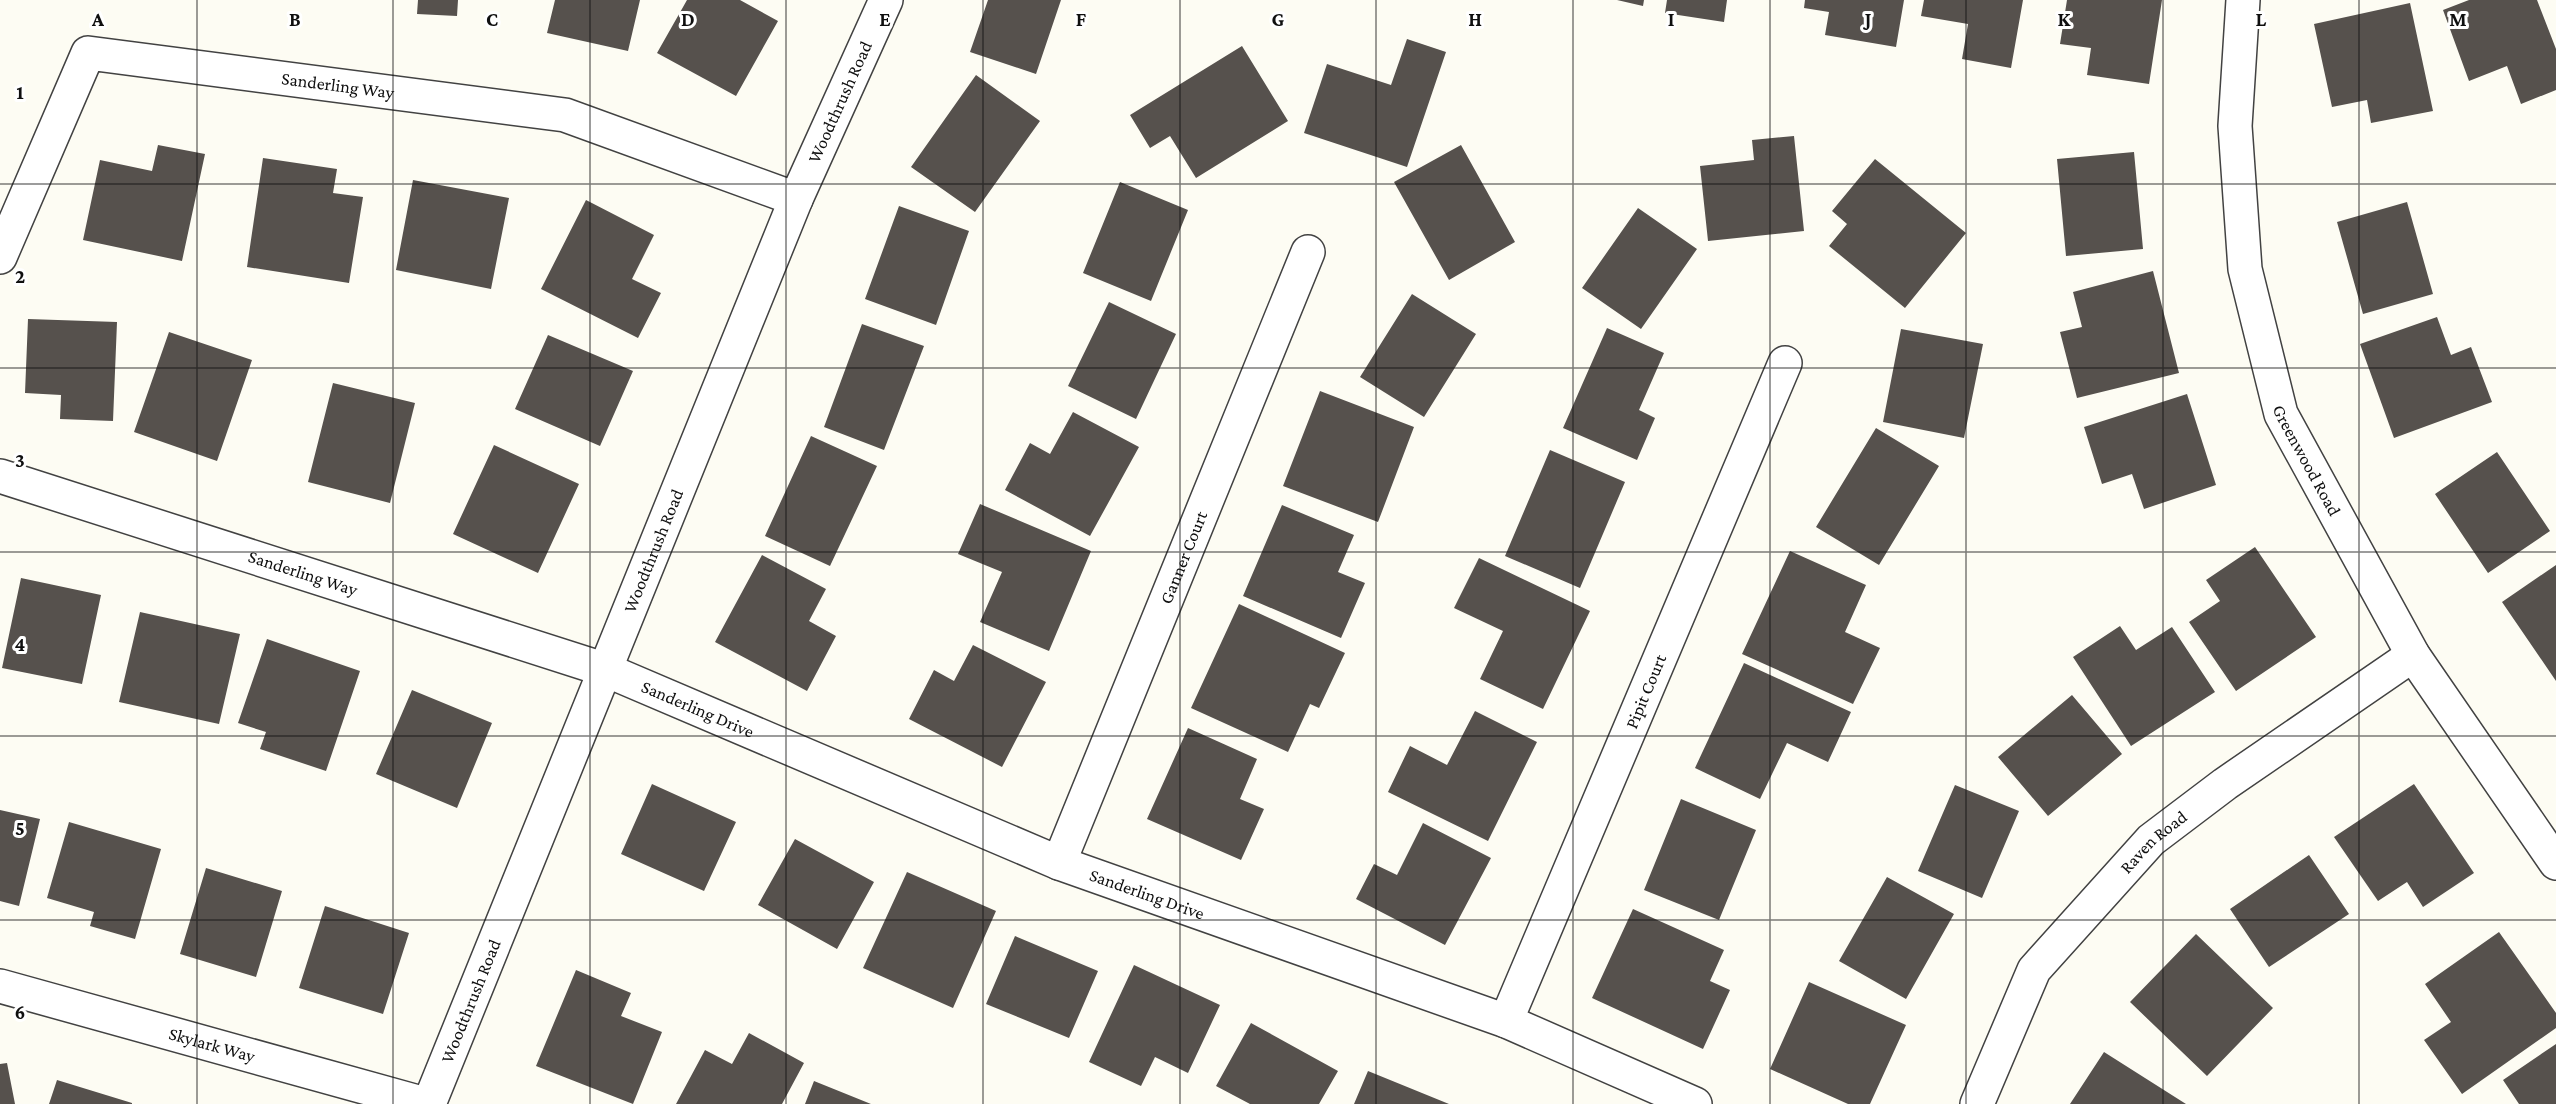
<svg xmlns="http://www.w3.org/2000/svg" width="2556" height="1104" viewBox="0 0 2556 1104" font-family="'Crimson Pro',serif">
<rect width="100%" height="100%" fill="#fdfcf3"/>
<path fill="#56514d" d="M418,0H458L457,16L417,14Z
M555,0H640L628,51L547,33Z
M687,0H740L778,21L736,96L657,53Z
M988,0H1061L1036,74L970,52Z
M1617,0H1644L1643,6Z
M1667,0H1727L1724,22L1665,13Z
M1805,0H1904L1896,47L1825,35L1829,12L1804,8Z
M1924,0H2023L2011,68L1962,59L1968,24L1921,16Z
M2067,0H2162L2149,84L2087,75L2091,48L2060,44Z
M2469,0H2537L2556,49V90L2521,104L2507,66L2469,81L2443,10Z
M2410,3L2433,111L2371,123L2367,100L2332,107L2314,24Z
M1407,39L1446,52L1407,167L1304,133L1327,64L1391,85Z
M1242,46L1288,121L1196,178L1170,136L1150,148L1130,115Z
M976,75L1040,121L975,212L911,167Z
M1794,136L1804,231L1708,241L1700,166L1754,160L1752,140Z
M158,145L205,154L182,261L83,240L100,160L152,171Z
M1461,145L1515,242L1449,280L1394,182Z
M2134,152L2143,249L2066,256L2057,159Z
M263,158L337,169L333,193L363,197L349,283L247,267Z
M1875,159L1966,233L1905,308L1829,246L1847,224L1832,211Z
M413,180L509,198L491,289L396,270Z
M1120,182L1188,210L1151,301L1083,273Z
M586,200L654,235L632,279L661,293L638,338L541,289Z
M2407,202L2433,294L2363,314L2337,222Z
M899,206L969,231L936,325L865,299Z
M1638,208L1697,249L1641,329L1582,288Z
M2153,271L2179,373L2077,398L2060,332L2082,327L2073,292Z
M1412,294L1476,334L1424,417L1360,377Z
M1109,302L1176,334L1136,419L1068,386Z
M2437,317L2451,355L2471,347L2492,402L2394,438L2360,344Z
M28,319L117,322L113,421L60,419L61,395L25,393Z
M862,324L924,346L884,450L824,427Z
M1607,328L1664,353L1639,410L1655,418L1637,460L1563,428Z
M1901,329L1983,344L1964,438L1883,422Z
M169,332L252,360L217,461L134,432Z
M548,335L633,371L600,446L515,409Z
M333,383L415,403L390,503L308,482Z
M1320,391L1414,427L1378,522L1283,486Z
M2187,394L2216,485L2144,509L2132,474L2102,484L2084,427Z
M1073,412L1139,447L1090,536L1005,490L1030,443L1050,454Z
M1876,428L1939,466L1879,565L1816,527Z
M811,436L877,466L830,566L765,536Z
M494,445L579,484L538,573L453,534Z
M1550,450L1625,482L1580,588L1505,556Z
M2497,452L2550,531L2488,573L2435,494Z
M980,504L1091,551L1049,651L980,622L1002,572L958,554Z
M1282,505L1354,535L1338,572L1365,583L1341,638L1243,596Z
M2255,547L2316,637L2236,691L2189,622L2220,601L2206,580Z
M1790,551L1866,585L1845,632L1880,648L1853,704L1742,654Z
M762,555L826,589L809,621L836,636L807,691L715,642Z
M1479,558L1590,611L1543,709L1480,679L1503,631L1454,608Z
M2556,565V681L2502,602Z
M21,578L101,595L82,684L2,668Z
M1239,604L1345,653L1319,708L1310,704L1288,752L1191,708Z
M140,612L240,634L219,724L119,702Z
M2120,626L2136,650L2172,627L2215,692L2131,746L2073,657Z
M267,639L360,671L326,771L260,749L266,732L238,723Z
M973,645L1046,682L1002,767L909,719L934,670L954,681Z
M1744,663L1851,712L1828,762L1787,743L1760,799L1695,768Z
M412,690L492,723L457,808L376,774Z
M2072,695L2122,754L2048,816L1998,757Z
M1475,711L1537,742L1488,841L1388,792L1410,746L1447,765Z
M1188,728L1257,759L1240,799L1264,809L1241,860L1147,819Z
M652,784L736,822L704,891L621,854Z
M2414,784L2474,873L2423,907L2407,882L2378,901L2334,837Z
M1955,785L2019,811L1982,898L1918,871Z
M1681,799L1756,830L1719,920L1644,890Z
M0,810L40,819L19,906L0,901Z
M69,822L161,849L135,939L90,926L94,912L47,898Z
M1423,823L1491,858L1445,945L1356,899L1374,864L1397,875Z
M795,839L874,882L837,949L758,905Z
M2309,855L2349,914L2269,967L2230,909Z
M206,868L282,891L256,977L180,954Z
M907,872L996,911L953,1008L863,968Z
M1887,877L1954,914L1906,999L1839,961Z
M325,906L409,933L383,1014L299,988Z
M1633,909L1724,950L1710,981L1730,990L1703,1049L1592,998Z
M2499,932L2556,1013V1028L2462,1094L2424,1040L2451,1022L2425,984Z
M2196,934L2273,1008L2207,1076L2130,1002Z
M1015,936L1098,971L1069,1038L986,1004Z
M1134,965L1220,1005L1188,1073L1155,1057L1141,1086L1089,1062Z
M576,970L631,993L621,1016L662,1032L633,1104L536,1066Z
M1809,982L1906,1025L1870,1104H1848L1770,1069Z
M1251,1023L1338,1071L1319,1104H1250L1216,1086Z
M749,1033L804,1063L782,1104H676L705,1050L732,1064Z
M2556,1044V1104H2519L2503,1080Z
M2104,1052L2186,1104H2070Z
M7,1063L15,1104H0V1064Z
M1368,1071L1449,1104H1354Z
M57,1080L132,1103V1104H49Z
M814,1081L871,1104H805Z"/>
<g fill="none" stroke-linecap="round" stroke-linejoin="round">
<defs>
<g id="minor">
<path id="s1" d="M2243,0L2235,126L2245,269L2281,414L2413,655L2556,863"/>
<path id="s2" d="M0,257L88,53L565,115L796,199"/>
<path id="s3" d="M0,476L606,670L1059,863L1506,1021L1695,1104"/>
<path id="s4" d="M1059,863L1308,252"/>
<path id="s5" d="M0,986L425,1104"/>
<path id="s6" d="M1506,1021L1785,363"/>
<path id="s7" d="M429,1104L796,199L886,0"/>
<path id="s8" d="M1977,1104L2034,970L2151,840L2225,784L2413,655"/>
</g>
</defs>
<use href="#minor" stroke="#424242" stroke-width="36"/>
<use href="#minor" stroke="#fff" stroke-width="33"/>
</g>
<path fill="none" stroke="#0f0f0f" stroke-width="1.5" stroke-opacity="0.55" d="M197,0V1104M393,0V1104M590,0V1104M786,0V1104M983,0V1104M1180,0V1104M1376,0V1104M1573,0V1104M1770,0V1104M1966,0V1104M2163,0V1104M2359,0V1104M0,184H2556M0,368H2556M0,552H2556M0,736H2556M0,920H2556"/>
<g text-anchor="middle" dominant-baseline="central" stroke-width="6" stroke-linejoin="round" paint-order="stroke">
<g font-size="18" fill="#0f0f0f" stroke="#fff">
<text stroke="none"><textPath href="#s2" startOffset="474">Sanderling Way</textPath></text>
<text stroke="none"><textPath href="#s7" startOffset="1083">Woodthrush Road</textPath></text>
<text stroke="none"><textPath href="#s1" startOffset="472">Greenwood Road</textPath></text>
<text stroke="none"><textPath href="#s7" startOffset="597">Woodthrush Road</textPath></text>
<text stroke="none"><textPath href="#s4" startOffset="330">Ganner Court</textPath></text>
<text stroke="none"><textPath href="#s3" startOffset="318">Sanderling Way</textPath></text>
<text stroke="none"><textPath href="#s6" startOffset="358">Pipit Court</textPath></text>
<text stroke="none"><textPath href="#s3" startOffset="736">Sanderling Drive</textPath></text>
<text stroke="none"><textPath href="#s8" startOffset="321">Raven Road</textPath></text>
<text stroke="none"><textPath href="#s3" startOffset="1222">Sanderling Drive</textPath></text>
<text stroke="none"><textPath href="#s7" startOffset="111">Woodthrush Road</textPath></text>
<text stroke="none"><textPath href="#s5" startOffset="220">Skylark Way</textPath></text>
</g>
</g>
<g font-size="20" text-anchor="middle" font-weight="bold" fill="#0f0f0f" stroke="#fff" stroke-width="6" stroke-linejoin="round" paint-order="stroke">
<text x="98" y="26">A</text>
<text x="295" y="26">B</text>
<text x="492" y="26">C</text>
<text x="688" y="26">D</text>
<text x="885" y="26">E</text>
<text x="1081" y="26">F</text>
<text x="1278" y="26">G</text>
<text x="1475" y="26">H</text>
<text x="1671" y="26">I</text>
<text x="1868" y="26">J</text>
<text x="2064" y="26">K</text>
<text x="2261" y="26">L</text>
<text x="2458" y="26">M</text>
<text x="20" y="99">1</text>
<text x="20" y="283">2</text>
<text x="20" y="467">3</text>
<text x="20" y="651">4</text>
<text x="20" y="835">5</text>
<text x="20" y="1019">6</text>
</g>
</svg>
